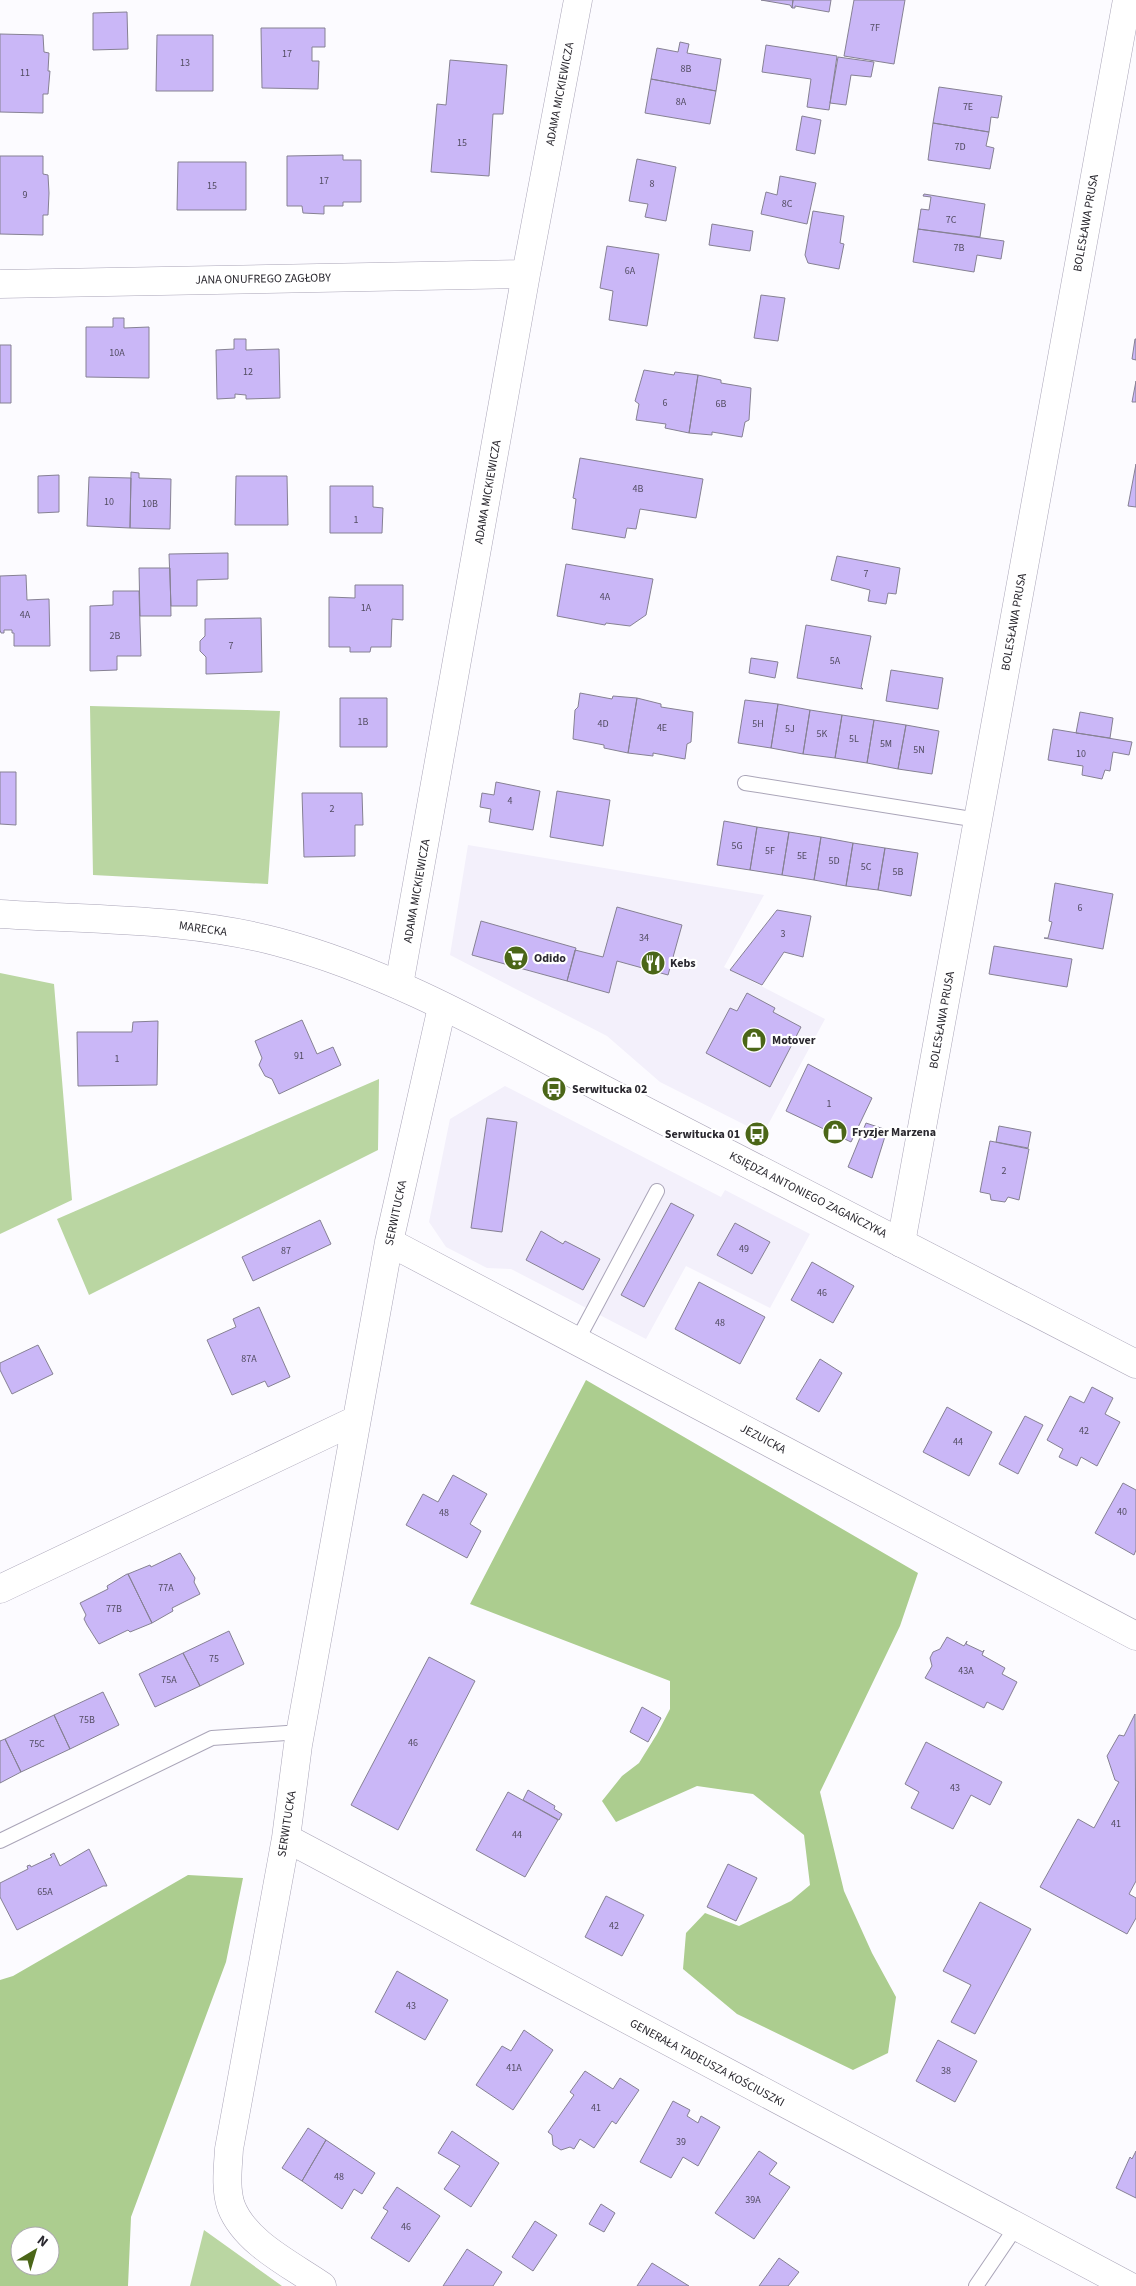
<svg xmlns="http://www.w3.org/2000/svg" width="1136" height="2286" viewBox="0 0 1136 2286" font-family="'Source Sans 3',sans-serif">
<rect width="100%" height="100%" fill="#fcfbff"/>
<path fill="#f3f0fb" d="M468,845L764,895L724,967L825,1019L763,1134L660,1082L607,1036L450,955Z
M505,1086L721,1197L725,1190L810,1234L770,1308L686,1266L646,1339L511,1269L487,1268L446,1247L429,1222L450,1119Z"/>
<path fill="#bad6a2" d="M90,706L280,711L268,884L93,875Z
M0,973L54,984L72,1200L0,1234Z
M379,1079L378,1150L89,1295L57,1219Z
M204,2230L282,2286H190Z"/>
<path fill="#accd8f" fill-rule="evenodd" d="M586,1380L918,1573L900,1626L820,1792L844,1891L872,1953L896,1997L888,2053L853,2070L737,2014L683,1969L686,1933L705,1913L739,1926L791,1901L810,1885L804,1835L753,1794L697,1786L616,1822L602,1801L622,1776L639,1763L657,1734L670,1709V1681L470,1604Z
M188,1875L243,1878L226,1962L131,2217L128,2286H0V1980L13,1976ZM20,2236H50V2266H20Z"/>
<path fill="#cab7f7" stroke="#868193" d="M761,0H793L792,8L790,5Z
M793,0H831L829,12L795,6V8H792Z
M854,0H905L894,64L844,56Z
M127,12L128,49L93,50V13Z
M261,28H325V47H312V61H319L318,89L262,88Z
M0,34L43,35L44,52L49,53L48,71H50L48,94H43V113L0,112Z
M157,35H213V91H156Z
M680,42L689,44L687,53L721,59L716,91L651,79L657,48L678,52Z
M766,45L837,56L829,110L807,107L811,79L762,72Z
M838,57L874,62L871,77L851,75L846,105L830,103Z
M450,60L507,65L503,114H493L489,176L431,172L437,104L446,105Z
M651,79L716,91L710,124L645,113Z
M939,87L1002,96L998,118L991,117L989,132L933,123Z
M802,116L821,120L815,154L796,150Z
M933,123L989,132L986,146L994,148L990,169L928,160Z
M343,155V160H361V202H343V206H324V214L303,213L302,206H287V156Z
M0,156H43V174L48,175L49,193L48,215H43V235L0,234Z
M637,159L676,167L666,221L645,217L648,204L629,201Z
M178,162H246V210H177Z
M780,176L816,183L807,224L761,214L766,192L777,195Z
M924,194L985,204L980,237L918,229L921,209L929,210L931,197L923,196Z
M813,211L844,216L840,243L844,244L839,269L808,263L805,255Z
M712,224L753,231L750,251L709,245Z
M918,229L1004,241L1001,259L977,255L974,272L913,262Z
M607,246L659,254L647,326L609,320L613,291L600,288Z
M761,295L785,298L778,341L754,338Z
M113,318H124V328L149,327V378L86,377V327H113Z
M234,339H246V350L279,349L280,398L246,399V395L235,394V398L217,399L216,350L234,349Z
M1135,339H1136V360L1132,359Z
M0,345H11V403H0Z
M644,370L674,375L675,372L698,375L689,433L665,428L666,424L636,420L639,404L635,401Z
M698,375L721,380V383L751,388L749,420L745,422L742,437L712,432V435L689,433Z
M1136,381V402H1132Z
M580,458L703,479L696,518L640,509L636,529L627,528L625,538L572,529L576,499L573,498Z
M1136,464V507L1128,506Z
M131,472L139,473V478L171,479L170,529L130,528Z
M59,475V512L38,513V476Z
M236,476H287L288,525H235Z
M89,477L131,478L130,528L87,526Z
M330,486H373V507L383,508L382,533H330Z
M228,553V579L197,580V606H171L169,554Z
M837,556L900,568L896,594L888,593L886,604L868,601L870,590L831,580Z
M566,564L653,579L646,615L630,626L606,623L605,625L557,616Z
M139,568H170L171,616H140Z
M26,575L27,600L49,599L50,646H14V633H12V630H4V633H1L0,630V576Z
M355,585H403V620L392,619L391,647H371L370,652H350V647H329V597L355,598Z
M113,591H139L141,656H117V670L90,671V606L113,605Z
M261,618L262,672L206,674V657L200,651V641L205,636V619Z
M806,625L871,636L861,687L863,689L797,678Z
M751,658L778,662L775,678L749,673Z
M891,670L943,678L938,709L886,701Z
M580,693L612,699L613,696L637,698L628,753L604,748V745L573,739L575,710L578,707Z
M340,698H387V747H340Z
M637,698L661,704V707L693,712L691,742L687,744L685,759L653,753V756L628,753Z
M745,700L778,704L771,748L738,743Z
M778,704L810,710L803,754L771,748Z
M810,710L842,715L835,758L803,754Z
M1080,712L1113,718L1110,738L1076,733Z
M842,715L874,720L867,763L835,758Z
M874,720L906,725L898,769L867,763Z
M906,725L939,731L932,774L898,769Z
M1053,729L1132,742L1129,755L1113,752L1110,771L1105,770L1102,779L1082,775L1083,766L1048,760Z
M0,772H16V825L0,824Z
M496,782L540,791L533,830L489,822L491,809L480,807L482,793L494,795Z
M557,791L610,800L603,846L550,837Z
M302,793H362L363,825H355V856L304,857Z
M724,821L757,827L750,870L717,865Z
M757,827L789,832L782,875L750,870Z
M789,832L821,837L814,880L782,875Z
M821,837L853,843L846,886L814,880Z
M853,843L885,848L878,890L846,886Z
M885,848L918,853L911,896L878,890Z
M1055,883L1113,894L1103,949L1044,938H1048L1052,922L1049,921Z
M617,907L682,925L668,975L617,961L609,993L567,981L575,950L603,957Z
M777,910L811,916L803,957L784,952L762,985L730,970Z
M481,921L576,948L567,981L472,955Z
M994,946L1072,959L1067,987L989,974Z
M747,993L775,1008L773,1012L801,1027L770,1087L706,1053L730,1008L737,1011Z
M302,1020L317,1054L333,1047L341,1065L279,1094L272,1079L265,1076L259,1065L262,1058L255,1041Z
M158,1021L157,1085L78,1086L77,1032H132L133,1022Z
M808,1064L872,1098L851,1142L786,1111Z
M487,1118L517,1122L502,1232L471,1228Z
M866,1123L887,1130L872,1178L848,1167Z
M999,1126L1031,1132L1028,1148L996,1142Z
M990,1141L1029,1149L1019,1200L1008,1197L1005,1202L991,1200L990,1194L980,1192Z
M671,1203L694,1215L644,1307L621,1295Z
M320,1220L331,1244L253,1281L242,1257Z
M735,1223L770,1242L752,1274L717,1255Z
M541,1231L563,1244L565,1241L600,1259L583,1290L526,1260Z
M812,1262L854,1286L833,1323L791,1300Z
M699,1282L765,1317L740,1364L675,1329Z
M259,1307L290,1377L268,1387L265,1381L232,1395L207,1340L236,1327L233,1319Z
M38,1345L53,1374L12,1394L0,1370V1363Z
M820,1359L842,1373L819,1412L796,1399Z
M1092,1387L1113,1398L1105,1414L1120,1422L1097,1466L1081,1457L1077,1466L1059,1457L1063,1449L1047,1440L1070,1396L1084,1403Z
M947,1407L992,1432L969,1476L923,1452Z
M1025,1416L1043,1425L1018,1474L999,1464Z
M453,1475L487,1494L470,1524L481,1531L467,1558L406,1525L423,1494L438,1502Z
M1123,1483L1136,1490V1550L1134,1555L1095,1533Z
M180,1553L195,1578L194,1582L200,1594L172,1608L173,1611L152,1623L128,1574L150,1565L151,1567Z
M127,1574H128L152,1623L130,1632L128,1630L99,1644L87,1625L84,1619L86,1615L80,1603L108,1589L107,1586Z
M229,1631L244,1664L200,1686L183,1653Z
M947,1637L964,1646L967,1641L966,1644L983,1652L984,1650L982,1655L1005,1668L1002,1674L1017,1682L1003,1710L987,1702L984,1708L925,1678L932,1666L930,1658L933,1652L940,1649Z
M183,1653L200,1686L155,1707L139,1674Z
M429,1657L475,1681L398,1830L351,1805Z
M103,1692L119,1725L70,1749L54,1715Z
M642,1707L661,1718L648,1742L630,1732Z
M1135,1714L1136,1881L1129,1894L1136,1898V1918L1127,1934L1040,1887L1078,1819L1094,1828L1119,1782L1115,1780L1107,1756L1119,1735L1124,1736Z
M54,1715L70,1749L21,1772L5,1739Z
M5,1739L21,1772L0,1783V1741Z
M926,1742L1002,1782L990,1805L971,1795L953,1829L911,1808L919,1792L905,1784Z
M528,1790L555,1806L554,1809L562,1814L559,1820L523,1800Z
M508,1792L558,1820L525,1877L476,1850Z
M89,1849L107,1886H103L17,1930L0,1897V1883L28,1869L27,1866L30,1865L31,1867L52,1857L50,1855L54,1853L60,1866Z
M728,1864L757,1878L736,1921L707,1907Z
M606,1896L644,1915L622,1956L585,1937Z
M980,1902L1031,1929L975,2034L951,2022L971,1985L943,1971Z
M397,1971L448,2000L425,2040L375,2012Z
M524,2030L553,2050L513,2110L476,2085L502,2046L511,2051Z
M938,2040L977,2061L955,2102L916,2081Z
M585,2071L613,2089L620,2078L639,2090L616,2124L612,2121L594,2148L580,2139L574,2149L570,2147L561,2150L553,2145L552,2135L548,2132L574,2095L570,2092Z
M673,2101L690,2110L687,2116L698,2123L701,2116L720,2127L698,2166L683,2157L671,2178L640,2162Z
M308,2128L326,2140L302,2181L282,2168Z
M452,2131L499,2163L471,2207L444,2189L460,2166L438,2153Z
M326,2140L375,2173L362,2194L354,2189L342,2209L302,2181Z
M759,2151L777,2163L769,2174L790,2187L754,2239L715,2213Z
M1136,2151V2198L1116,2188L1130,2157L1132,2159Z
M397,2187L440,2216L409,2262L371,2238L388,2211L383,2208Z
M601,2204L615,2213L604,2232L589,2224Z
M535,2221L557,2235L533,2271L512,2257Z
M467,2249L502,2272L493,2286H443Z
M779,2258L799,2272L788,2286H759Z
M652,2263L689,2286H637Z"/>
<g fill="none" stroke-linecap="round" stroke-linejoin="round">
<defs>
<path id="lane" d="M745,783L978,820
M577,1341L657,1191
M0,1841L212,1738L301,1732
M976,2286L1016,2227"/>
<path id="street" d="M0,284L526,274
M399,985L526,274L578,0
M389,1242L1136,1636
M901,1243L1127,0
M0,1589L356,1420
M286,1838L1129,2286
M322,2286C292,2265 245,2243 231,2206C225,2188 228,2167 229,2149L286,1838L298,1745L389,1242L442,1007"/>
<path id="secondary" d="M0,914C92,920 188,918 278,942C402,975 514,1044 628,1102C797,1189 966,1277 1136,1364"/>
</defs>
<use href="#lane" stroke="#aaa5b8" stroke-width="16"/>
<use href="#street" stroke="#aaa5b8" stroke-width="29"/>
<use href="#secondary" stroke="#aaa5b8" stroke-width="29"/>
<use href="#lane" stroke="#fff" stroke-width="14"/>
<use href="#street" stroke="#fff" stroke-width="28"/>
<use href="#secondary" stroke="#fff" stroke-width="28"/>
</g>
<defs>
<symbol id="supermarket-disc" viewBox="-11 -11 22 22"><circle r="9.5" fill="#4b6618" stroke="#fff"/><path d="M-6-5.5h2.5l.6 2H6L4.5 2H-2.5L-4.4-4H-6ZM-1.5 3.2a1.3 1.3 0 1 0 .1 0ZM3 3.2a1.3 1.3 0 1 0 .1 0Z" fill="#fff"/></symbol>
<symbol id="restaurant-disc" viewBox="-11 -11 22 22"><circle r="9.5" fill="#4b6618" stroke="#fff"/><path d="M-5-6h1v4h1v-4h1v4h1v-4h1v5L-1.5 .5V6h-2V.5L-5-1ZM5-6V6H3V1.5H1.5Q1.5-4 5-6Z" fill="#fff"/></symbol>
<symbol id="shop-disc" viewBox="-11 -11 22 22"><circle r="9.5" fill="#4b6618" stroke="#fff"/><path d="M-5-2.5h2.3a2.7 3.5 0 0 1 5.4 0H5L5.5 6h-11ZM-1.5-2.5h3a1.5 2.3 0 0 0-3 0Z" fill="#fff"/></symbol>
<symbol id="bus-disc" viewBox="-11 -11 22 22"><circle r="9.5" fill="#4b6618" stroke="#fff"/><path d="M-5-6H5V4H4V6H2V4H-2V6H-4V4H-5ZM-3.5-4V0h7V-4ZM-3.5 1.2v1.5H-2V1.2ZM2 1.2v1.5H3.5V1.2Z" fill="#fff"/></symbol>
</defs>
<g fill-rule="evenodd">
<use href="#supermarket-disc" x="502" y="944" width="28" height="28"/>
<use href="#restaurant-disc" x="639" y="949" width="28" height="28"/>
<use href="#shop-disc" x="740" y="1026" width="28" height="28"/>
<use href="#bus-disc" x="540" y="1075" width="28" height="28"/>
<use href="#shop-disc" x="821" y="1118" width="28" height="28"/>
<use href="#bus-disc" x="743" y="1120" width="28" height="28"/>
</g>
<g text-anchor="middle" dominant-baseline="central" stroke-width="4.5" stroke-linejoin="round" paint-order="stroke">
<g font-size="10" fill="#524c61">
<text x="875" y="28">7F</text>
<text x="287" y="54">17</text>
<text x="185" y="63">13</text>
<text x="686" y="69">8B</text>
<text x="25" y="73">11</text>
<text x="681" y="102">8A</text>
<text x="968" y="107">7E</text>
<text x="462" y="143">15</text>
<text x="960" y="147">7D</text>
<text x="324" y="181">17</text>
<text x="652" y="184">8</text>
<text x="212" y="186">15</text>
<text x="25" y="195">9</text>
<text x="787" y="204">8C</text>
<text x="951" y="220">7C</text>
<text x="959" y="248">7B</text>
<text x="630" y="271">6A</text>
<text x="117" y="353">10A</text>
<text x="248" y="372">12</text>
<text x="665" y="403">6</text>
<text x="721" y="404">6B</text>
<text x="638" y="489">4B</text>
<text x="109" y="502">10</text>
<text x="150" y="504">10B</text>
<text x="356" y="520">1</text>
<text x="866" y="574">7</text>
<text x="605" y="597">4A</text>
<text x="366" y="608">1A</text>
<text x="25" y="615">4A</text>
<text x="115" y="636">2B</text>
<text x="231" y="646">7</text>
<text x="835" y="661">5A</text>
<text x="363" y="722">1B</text>
<text x="603" y="724">4D</text>
<text x="758" y="724">5H</text>
<text x="662" y="728">4E</text>
<text x="790" y="729">5J</text>
<text x="822" y="734">5K</text>
<text x="854" y="739">5L</text>
<text x="886" y="744">5M</text>
<text x="919" y="750">5N</text>
<text x="1081" y="754">10</text>
<text x="510" y="801">4</text>
<text x="332" y="809">2</text>
<text x="737" y="846">5G</text>
<text x="770" y="851">5F</text>
<text x="802" y="856">5E</text>
<text x="834" y="861">5D</text>
<text x="866" y="867">5C</text>
<text x="898" y="872">5B</text>
<text x="1080" y="908">6</text>
<text x="783" y="934">3</text>
<text x="644" y="938">34</text>
<text x="299" y="1056">91</text>
<text x="117" y="1059">1</text>
<text x="829" y="1104">1</text>
<text x="1004" y="1171">2</text>
<text x="744" y="1249">49</text>
<text x="286" y="1251">87</text>
<text x="822" y="1293">46</text>
<text x="720" y="1323">48</text>
<text x="249" y="1359">87A</text>
<text x="1084" y="1431">42</text>
<text x="958" y="1442">44</text>
<text x="1122" y="1512">40</text>
<text x="444" y="1513">48</text>
<text x="166" y="1588">77A</text>
<text x="114" y="1609">77B</text>
<text x="214" y="1659">75</text>
<text x="966" y="1671">43A</text>
<text x="169" y="1680">75A</text>
<text x="87" y="1720">75B</text>
<text x="413" y="1743">46</text>
<text x="37" y="1744">75C</text>
<text x="955" y="1788">43</text>
<text x="1116" y="1824">41</text>
<text x="517" y="1835">44</text>
<text x="45" y="1892">65A</text>
<text x="614" y="1926">42</text>
<text x="411" y="2006">43</text>
<text x="514" y="2068">41A</text>
<text x="946" y="2071">38</text>
<text x="596" y="2108">41</text>
<text x="681" y="2142">39</text>
<text x="339" y="2177">48</text>
<text x="753" y="2200">39A</text>
<text x="406" y="2227">46</text>
</g>
<g font-size="12" fill="#2a282f" stroke="#fff">
<text transform="translate(560 94) rotate(-79)">ADAMA MICKIEWICZA</text>
<text transform="translate(1086 223) rotate(-80)">BOLESŁAWA PRUSA</text>
<text transform="translate(263 279) rotate(-1)">JANA ONUFREGO ZAGŁOBY</text>
<text transform="translate(488 492) rotate(-80)">ADAMA MICKIEWICZA</text>
<text transform="translate(1014 622) rotate(-80)">BOLESŁAWA PRUSA</text>
<text transform="translate(417 891) rotate(-80)">ADAMA MICKIEWICZA</text>
<text transform="translate(203 929) rotate(8)">MARECKA</text>
<text transform="translate(942 1020) rotate(-80)">BOLESŁAWA PRUSA</text>
<text transform="translate(808 1195) rotate(27)">KSIĘDZA ANTONIEGO ZAGAŃCZYKA</text>
<text transform="translate(396 1213) rotate(-78)">SERWITUCKA</text>
<text transform="translate(763 1439) rotate(28)">JEZUICKA</text>
<text transform="translate(287 1824) rotate(-81)">SERWITUCKA</text>
<text transform="translate(707 2063) rotate(28)">GENERAŁA TADEUSZA KOŚCIUSZKI</text>
</g>
<g font-size="12" font-weight="bold" fill="#2a282f" stroke="#fff" text-anchor="start">
<text x="534" y="958">Odido</text>
<text x="670" y="963">Kebs</text>
<text x="772" y="1040">Motover</text>
<text x="572" y="1089">Serwitucka 02</text>
<text x="852" y="1132">Fryzjer Marzena</text>
<text x="740" y="1134" text-anchor="end">Serwitucka 01</text>
</g>
</g>
<g transform="translate(35 2251) rotate(38)"><circle r="24" fill="#ffffff" stroke="#aaa9ac"/>
<path d="M0-4L9 19L0 12L-9 19Z" fill="#4b6618"/>
<text y="-8" font-size="14" font-weight="bold" text-anchor="middle" fill="#2a282f">N</text>
</g>
</svg>
